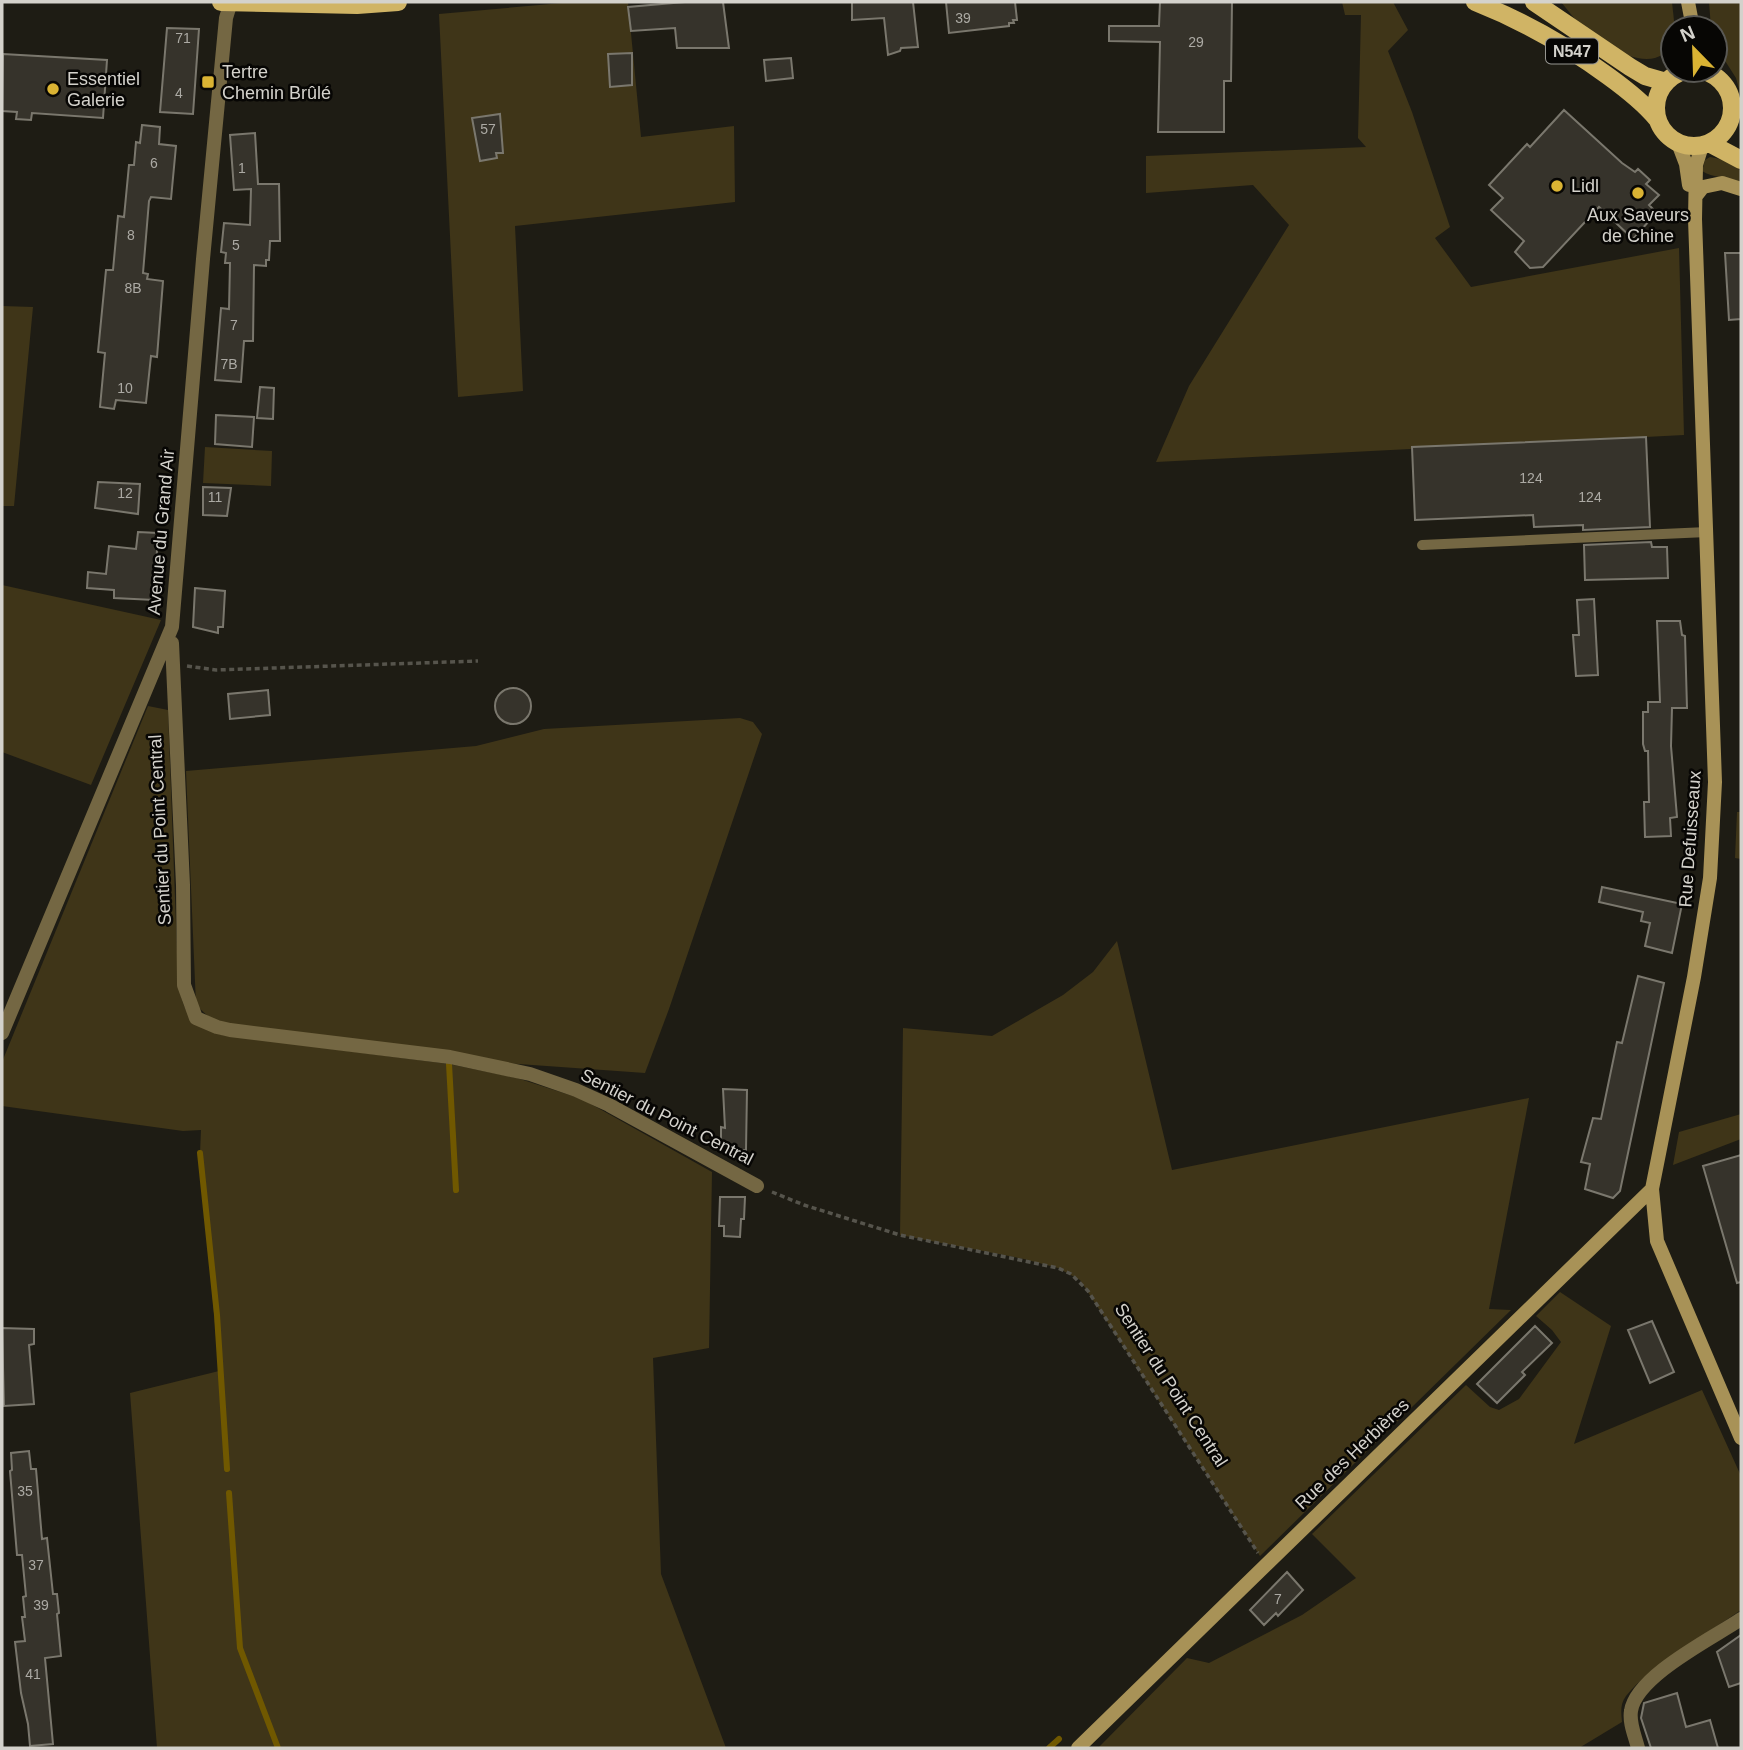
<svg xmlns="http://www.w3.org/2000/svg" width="1743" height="1750" viewBox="0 0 1743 1750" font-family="Arial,sans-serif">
<rect width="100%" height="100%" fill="#1e1c14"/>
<path fill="#3f3518" d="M573,2H628L641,137L734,126L735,202L515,226L523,391L458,397L439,14Z
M1342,2H1393L1408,30L1388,51L1412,112L1450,227L1435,238L1471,287L1679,248L1684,435L1156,462L1189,386L1289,225L1253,185L1146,193V156L1366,147L1358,138L1361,15H1345Z
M1561,2H1672C1673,14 1676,28 1673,39C1659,82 1601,45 1582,27C1574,19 1568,10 1561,2Z
M1709,2H1741V96L1736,78L1715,45V28H1711Z
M1710,157C1722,159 1732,162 1741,171V184C1729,177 1712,178 1702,171L1705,160Z
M2,306L33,307L14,506H2Z
M205,447L272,451L271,486L203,483Z
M2,585L161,620L91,785L2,752Z
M148,706L168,710L178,978C182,1011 189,1025 222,1035L449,1064L517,1078L582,1099L712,1172L709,1348L653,1358L661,1574L726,1748H157L130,1393L219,1371L200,1153L201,1130L183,1131L2,1106V1062Z
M740,718L753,722L762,734L669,1009L645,1073L504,1063L230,1025L212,1020L196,1005L186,771L476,746L544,729Z
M1737,812H1741V859L1735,858Z
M1117,941L1172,1170L1529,1098L1489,1309L1511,1310L1260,1556L1080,1280L1058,1268L1024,1259L900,1235L903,1028L992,1036L1063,995L1093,972Z
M1741,1114V1139L1673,1165L1679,1132Z
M1560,1292L1611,1326L1574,1444L1702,1390L1741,1476V1610C1707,1634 1652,1664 1626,1696C1620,1704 1621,1712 1622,1722L1579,1748H1098L1187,1658L1209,1663L1302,1615L1356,1578L1312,1534L1466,1385L1490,1407L1499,1410L1519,1399L1561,1342L1552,1330L1536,1316Z"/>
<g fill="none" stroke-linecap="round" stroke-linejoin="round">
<path stroke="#705800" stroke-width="6" d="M449,1064L456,1190
M200,1153L217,1315L227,1469
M229,1493L240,1648L278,1748
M1049,1748L1059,1739"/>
</g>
<path fill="#36332b" stroke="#7a776d" stroke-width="2" d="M685,2H723L729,48H677L675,28L631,31L628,7Z
M852,2H913L918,47L901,48L900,51L888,55L884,18L852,20Z
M946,2H1015L1017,20H1013L1014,23H1009V26L949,33Z
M1160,2H1232L1231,81H1224V132H1158L1160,42L1109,41V26H1159Z
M167,28L199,29L193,114L160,112Z
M632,53V85L610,87L608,54Z
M3,54L107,60L103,118L32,113L31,120L16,119L17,112L2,111Z
M791,58L793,78L766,81L764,60Z
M1564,110L1622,163L1635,172L1638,169L1650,180L1646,184L1659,195L1649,205L1653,209L1646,216L1650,220L1633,239L1599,207L1543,267L1530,268L1515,252L1524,241L1491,210L1503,198L1489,185L1527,144L1530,147Z
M500,114L503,153H496L497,158L480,161L472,118Z
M142,125L160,127L159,144L176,146L171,199L151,197L149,201L143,273L148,274L147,279L163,281L157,357L151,356L146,403L116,400L114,409L100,407L105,353L98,352L106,270H113L118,216L124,217L129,165H134L136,142L140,143Z
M255,133L258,184H279L280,241H270L269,260H266V266L254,265L253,341H244L241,382L215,380L221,308L229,309L230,263H225L226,253L221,252L224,223L250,225L251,189L234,190L230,135Z
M1725,253H1741V319L1729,320Z
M260,387L274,388L273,419L257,418Z
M216,415L254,417L252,447L215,444Z
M1646,437L1650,527L1583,530V525L1534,527L1533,515L1415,520L1412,447Z
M98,482L140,484L138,514L95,508Z
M203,487L231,488L227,516L203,515Z
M138,532L158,533L154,600L114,598V590L87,588L88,572L106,574L109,546L136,549Z
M1651,542L1652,547H1667L1668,578L1585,580L1584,545Z
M195,588L225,591L223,627H218V633L193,627Z
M1594,599L1598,675L1576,676L1573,635H1579L1577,600Z
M1657,621H1680L1682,635L1685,636L1687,708H1672L1671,746L1677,817L1670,818L1671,836L1645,837L1644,802H1649L1648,751H1645L1643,744V712H1648V702H1660Z
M495 706a18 18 0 1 1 36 0a18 18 0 1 1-36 0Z
M268,690L270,715L230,719L228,694Z
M1602,887L1682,904L1672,953L1645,946L1650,923L1641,921L1643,912L1599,902Z
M1638,976L1664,983L1620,1191L1613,1198L1585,1189L1590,1164L1581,1162L1593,1118L1601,1119L1617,1042L1622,1043Z
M723,1089L747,1090L746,1150H721V1127L725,1128Z
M1741,1155V1282L1737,1283L1703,1166Z
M720,1197H745L744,1219H741L740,1237L724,1236V1226H719Z
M1652,1321L1674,1372L1650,1383L1628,1330Z
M1535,1326L1552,1343L1522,1372L1525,1375L1497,1403L1477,1384Z
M2,1328L34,1329V1344L29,1345L34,1404L4,1406Z
M29,1451L31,1469H36L42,1539L47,1538L53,1594H57L59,1613L57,1614L61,1656L45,1658L53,1744L30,1746L28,1724L21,1693L15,1642L25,1641L22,1617H25L23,1597L26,1596L22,1555H17L10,1471L12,1470L11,1453Z
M1287,1572L1303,1590L1278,1616L1276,1613L1264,1625L1250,1610Z
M1741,1635V1683L1729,1687L1717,1652Z
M1677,1693L1686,1727L1710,1720L1718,1748H1651L1641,1718L1644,1703Z"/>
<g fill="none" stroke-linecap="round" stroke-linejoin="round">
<path stroke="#56544c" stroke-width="3.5" stroke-dasharray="5 3.5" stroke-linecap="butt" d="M187,666L216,670L478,661
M772,1192L804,1205L900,1235L1058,1268L1071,1274L1088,1291L1258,1553"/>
<path stroke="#746743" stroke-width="10" d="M1422,545L1707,532"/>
<path stroke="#746743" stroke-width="14" d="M172,643L183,885L184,985L196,1018L217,1027L230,1030L450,1057L530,1074L576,1090L609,1105L757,1186
M2,1033L172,627L203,259L226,18L231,2
M1638,1748C1635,1736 1629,1723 1631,1711C1636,1676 1713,1638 1741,1619"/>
<path stroke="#a89257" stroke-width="14" d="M1688,2L1693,28
M1711,70L1718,79
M1673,76L1675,70
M1678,143L1686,164L1689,185
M1702,146L1696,165L1695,219L1715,782L1710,878L1694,977L1652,1189L1657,1241L1741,1438
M1696,196L1703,187L1722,183L1741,189
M1078,1748L1652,1189"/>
<path stroke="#d0b465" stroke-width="18" d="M221,2L357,5L398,2
M1475,2C1523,21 1566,45 1608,76C1626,89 1643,102 1657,119
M1534,2L1630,67L1645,76L1666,82
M1656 108a38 38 0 1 1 76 0a38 38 0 1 1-76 0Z
M1709,143L1741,160"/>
</g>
<g fill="#dab333" stroke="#070604" stroke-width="2.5">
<rect x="201" y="75" width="14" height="14" rx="3.5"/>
<circle cx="53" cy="89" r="7"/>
<circle cx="1557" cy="186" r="7"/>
<circle cx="1638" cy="193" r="7"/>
</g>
<g text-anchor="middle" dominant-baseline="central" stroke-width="5" stroke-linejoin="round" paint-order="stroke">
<g font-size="14" fill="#acaaa4">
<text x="963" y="18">39</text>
<text x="183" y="38">71</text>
<text x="1196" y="42">29</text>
<text x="179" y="93">4</text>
<text x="488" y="129">57</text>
<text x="154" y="163">6</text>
<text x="242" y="168">1</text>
<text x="131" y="235">8</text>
<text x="236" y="245">5</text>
<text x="133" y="288">8B</text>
<text x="234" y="325">7</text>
<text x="229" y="364">7B</text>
<text x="125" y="388">10</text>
<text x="1531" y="478">124</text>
<text x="125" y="493">12</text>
<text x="215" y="497">11</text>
<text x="1590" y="497">124</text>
<text x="25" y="1491">35</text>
<text x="36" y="1565">37</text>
<text x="1278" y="1599">7</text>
<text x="41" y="1605">39</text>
<text x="33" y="1674">41</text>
</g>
<rect fill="#070604" stroke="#969590" stroke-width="2" x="1546" y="38.5" width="52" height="25" rx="5"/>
<g font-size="16" font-weight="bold" fill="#d4d2cc">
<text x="1572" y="51">N547</text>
</g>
<g font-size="18" fill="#d4d2cc" stroke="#070604" text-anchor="start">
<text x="222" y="72">Tertre<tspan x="222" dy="21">Chemin Brûlé</tspan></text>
<text x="67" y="79">Essentiel<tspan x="67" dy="21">Galerie</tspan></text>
<text x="1571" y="186">Lidl</text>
<text x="1638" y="215" text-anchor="middle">Aux Saveurs<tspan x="1638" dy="21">de Chine</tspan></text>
</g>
<g font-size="18" fill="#d4d2cc" stroke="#070604">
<text transform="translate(161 532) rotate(-85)">Avenue du Grand Air</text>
<text transform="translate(160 830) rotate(-93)">Sentier du Point Central</text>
<text transform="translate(1690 839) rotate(-86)">Rue Defuisseaux</text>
<text transform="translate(667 1117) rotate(27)">Sentier du Point Central</text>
<text transform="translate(1171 1385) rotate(57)">Sentier du Point Central</text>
<text transform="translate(1352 1454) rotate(-44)">Rue des Herbières</text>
</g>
</g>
<rect width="1743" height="1750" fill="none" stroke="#d4d2cc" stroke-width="7"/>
<g transform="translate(1694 49) rotate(337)"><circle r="33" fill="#070604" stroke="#595854" stroke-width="2"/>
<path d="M0-5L12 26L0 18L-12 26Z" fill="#dab333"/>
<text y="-10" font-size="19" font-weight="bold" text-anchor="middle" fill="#d4d2cc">N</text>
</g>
</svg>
